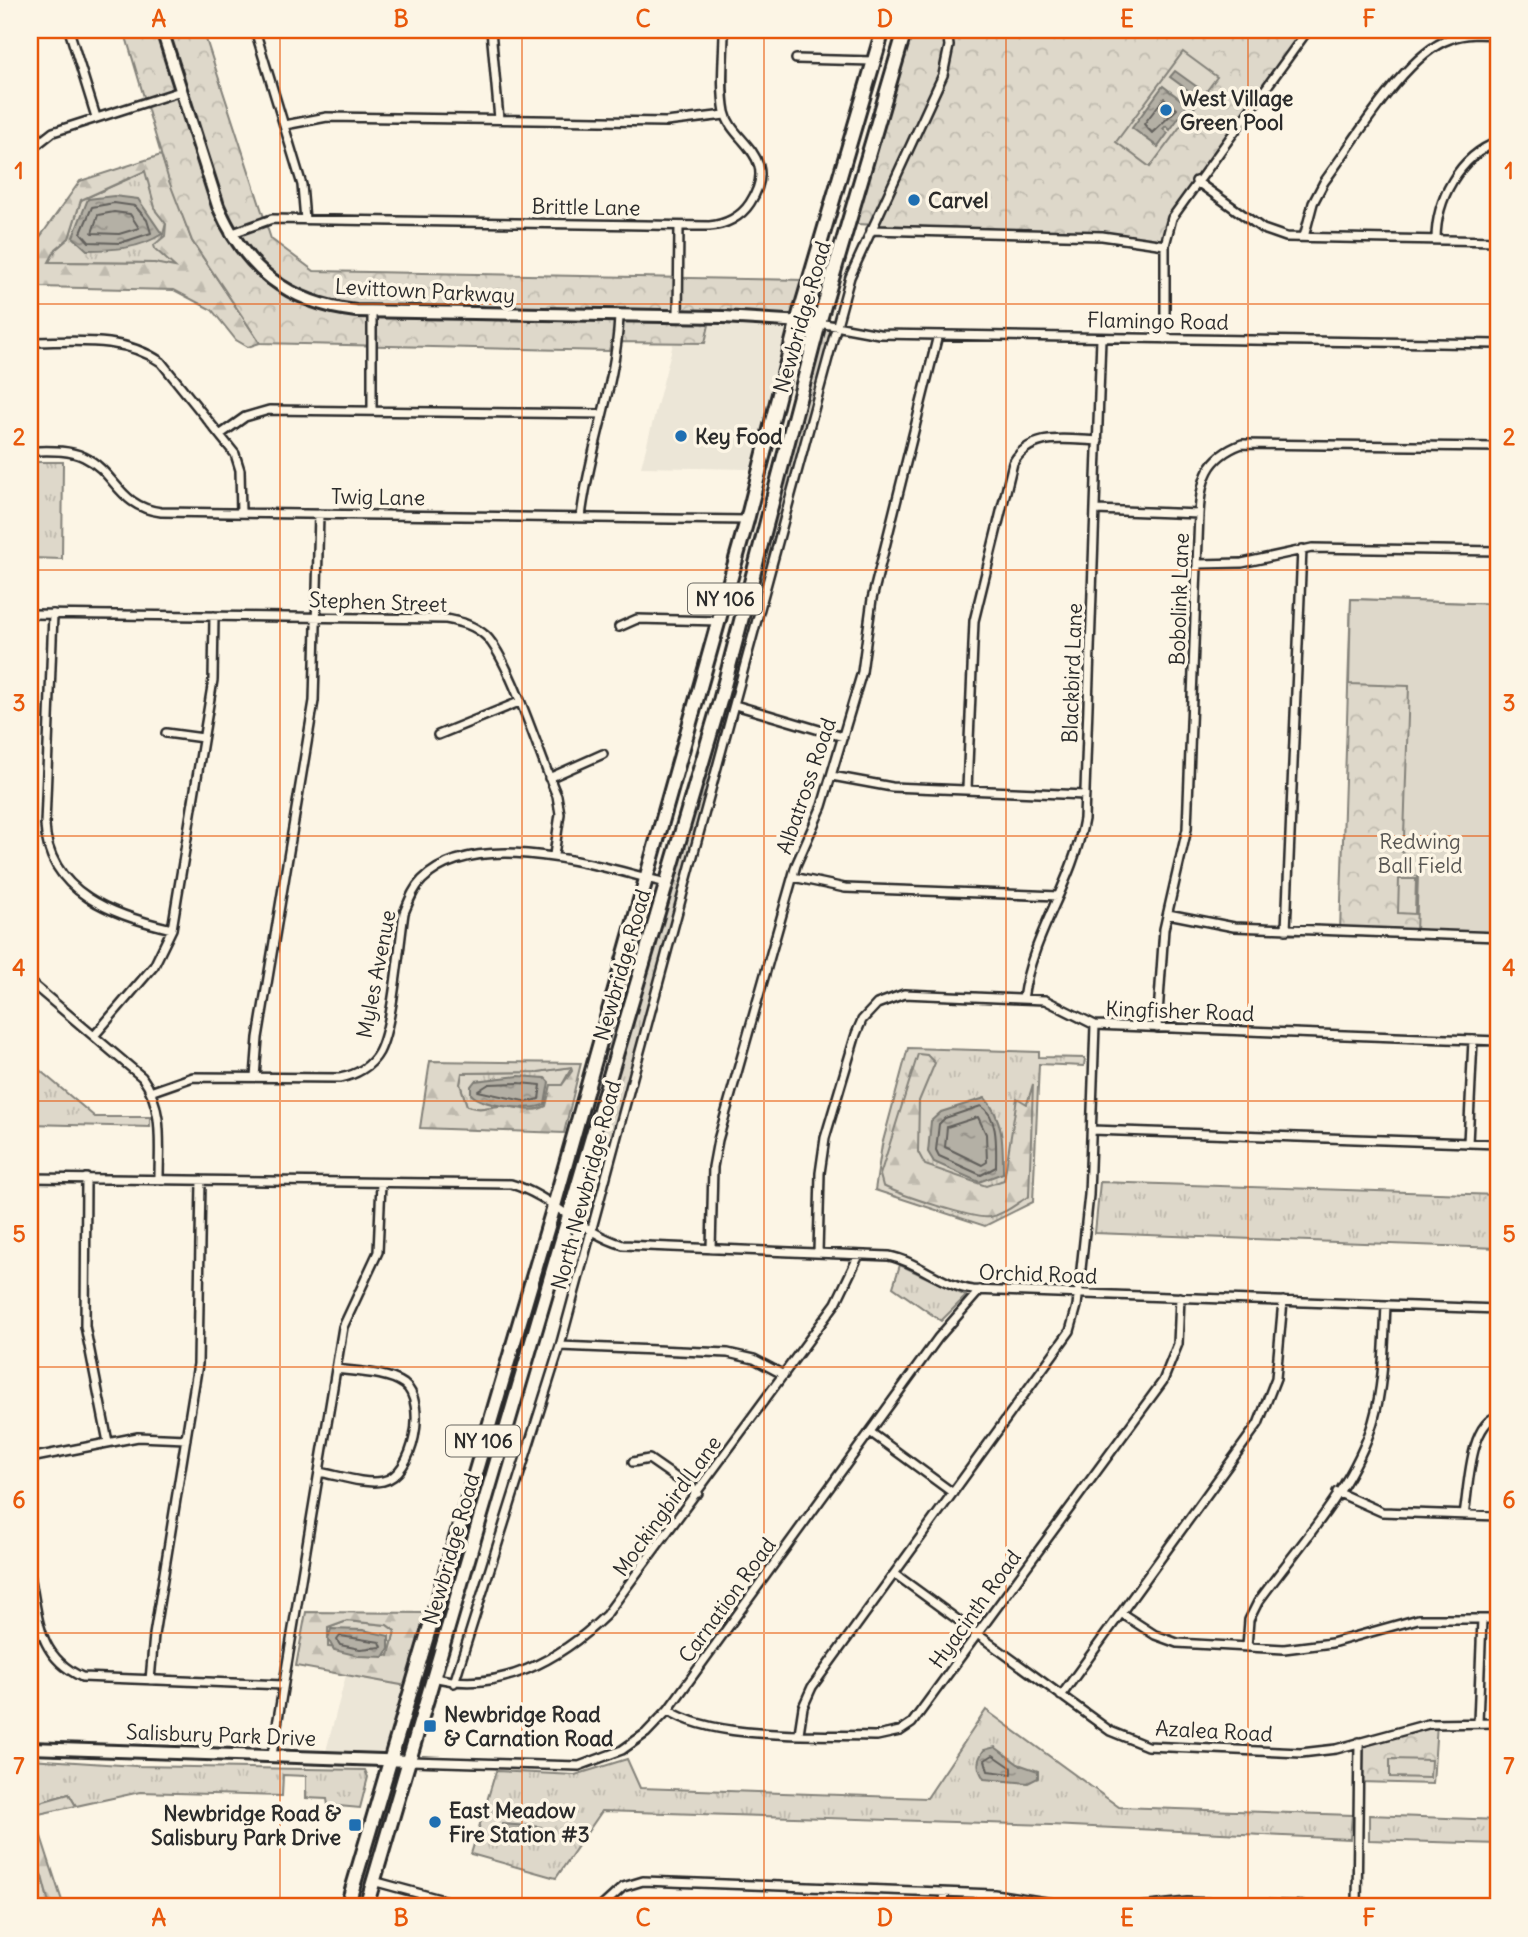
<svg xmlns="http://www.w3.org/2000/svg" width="1528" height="1937" viewBox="0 0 1528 1937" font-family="Delius,sans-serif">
<defs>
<pattern id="grass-tufts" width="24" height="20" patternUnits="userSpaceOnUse" patternTransform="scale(1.75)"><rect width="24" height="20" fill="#ded8ca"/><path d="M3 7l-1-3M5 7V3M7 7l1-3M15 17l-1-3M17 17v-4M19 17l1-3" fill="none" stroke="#bfbaae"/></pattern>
<pattern id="forest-firs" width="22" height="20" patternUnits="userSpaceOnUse" patternTransform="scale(1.75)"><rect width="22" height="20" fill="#ded8ca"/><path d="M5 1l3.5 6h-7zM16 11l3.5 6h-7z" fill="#bfbaae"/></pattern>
<pattern id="park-crowns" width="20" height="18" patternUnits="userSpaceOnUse" patternTransform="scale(1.75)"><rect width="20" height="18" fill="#ded8ca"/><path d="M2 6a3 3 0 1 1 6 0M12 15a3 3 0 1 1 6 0" fill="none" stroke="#bfbaae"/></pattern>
<pattern id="water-ripples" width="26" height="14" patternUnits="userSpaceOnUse" patternTransform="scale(1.75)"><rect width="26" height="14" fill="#b4b0a5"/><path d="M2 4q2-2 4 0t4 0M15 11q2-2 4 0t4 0" fill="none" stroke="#938f87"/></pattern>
</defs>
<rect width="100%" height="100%" fill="#fcf5e5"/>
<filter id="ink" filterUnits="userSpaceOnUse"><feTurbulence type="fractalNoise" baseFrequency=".0143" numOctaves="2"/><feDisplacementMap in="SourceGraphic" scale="14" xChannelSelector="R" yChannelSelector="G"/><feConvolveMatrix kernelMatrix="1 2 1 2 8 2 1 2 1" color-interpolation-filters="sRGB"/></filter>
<g filter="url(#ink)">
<path fill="#ece6d7" d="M709,320L792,322L750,469L641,467L673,344L705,342Z
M346,1675L407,1686L384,1753L326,1751Z"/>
<path fill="url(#grass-tufts)" stroke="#84827a" stroke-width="2" d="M146,171L156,211L166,223L161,242L179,269L154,263L48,262L56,249L69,238L81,200Z
M821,326L834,330L589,1229L572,1215Z
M30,462H63L62,559L30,558Z
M908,1048L1039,1052V1057L1085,1058L1084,1066L1039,1064L1033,1202L985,1226L875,1190L882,1145Z
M30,1062L95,1117H150V1127L30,1124Z
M572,1067L562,1085H551L546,1106C529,1115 517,1105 500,1106C487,1107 481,1111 467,1106L460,1084L462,1073L538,1072Z
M1100,1182L1498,1195V1248L1095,1233Z
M900,1265L966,1296L941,1321L893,1287Z
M347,1621L387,1625L395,1631L389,1656L328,1647V1628Z
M986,1710L1119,1807L1352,1815L1350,1839L1050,1825L602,1811L556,1878L471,1854L496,1771L575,1775L627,1759L640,1788L927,1798Z
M30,1759L136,1766L365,1770L368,1777L360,1808L328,1805L327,1799L306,1798V1776L283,1775L282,1796L140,1792L76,1806L69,1794L30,1805Z
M1369,1815L1498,1820V1844L1369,1840Z
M30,1853L42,1876L50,1907H30Z"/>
<path fill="url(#forest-firs)" stroke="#84827a" stroke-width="2" fill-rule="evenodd" d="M161,155L192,241L260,343L248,347L236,340L212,310L174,290L38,287L30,279V251L80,181ZM145,171L156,211L166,224L165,236L154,245L155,249L175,267L154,263L49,262L56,249L69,238L81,200Z
M918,1054L927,1055L935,1063L919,1101L918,1152L925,1165L986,1186L1004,1180L1017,1098L1027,1104L1033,1084L1029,1196C1016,1204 1005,1214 990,1217C974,1220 899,1194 883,1186L880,1175Z
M430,1061L581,1063L564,1133L420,1128ZM571,1067L572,1071L562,1085H551L546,1106C529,1115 517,1105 500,1106C487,1107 481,1111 467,1106L460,1084L462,1073L538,1072Z
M306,1612L429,1613L407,1686L296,1666ZM347,1621L387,1625L395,1631L389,1656L328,1647V1628Z
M69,1794L76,1806L34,1815L64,1907H50L42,1876L30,1853V1805Z"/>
<path fill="url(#park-crowns)" stroke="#84827a" stroke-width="2" d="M124,30H203L271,239L314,271L804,280L792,322L710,320L705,343L611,342L609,351L260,343L192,241L169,181Z
M936,30H1293L1302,35L1173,210L1164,242L1100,234L856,224L910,34Z
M1351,599L1498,604V936L1340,931Z
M1437,1723L1433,1784L1360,1782L1359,1742Z"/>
<path fill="#ded8ca" stroke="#84827a" stroke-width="2" d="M1183,52L1217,77L1150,167L1116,142Z
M1351,599L1498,604V936L1416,933L1418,876L1403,875L1404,854L1395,843L1404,837L1409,686L1349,684Z
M1399,879H1416L1415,914L1398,913Z
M1390,1759L1431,1760L1430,1778L1390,1777Z"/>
<path fill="url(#water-ripples)" stroke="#7d7b74" stroke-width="2" d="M1175,71L1200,89L1196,96L1170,77Z
M1163,86L1188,105L1170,130L1166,126L1163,129L1168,133L1158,147L1132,128Z
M114,196L138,199L162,234C139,249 114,250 87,250L73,237L88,199Z
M519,1076L545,1078L549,1082L545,1104C531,1112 481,1106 471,1094V1086L475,1081Z
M985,1098C1004,1120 1003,1145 1003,1173L979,1182L934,1162L928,1152L931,1121L941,1112Z
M331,1629L363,1630L389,1636V1649L384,1657L359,1656L334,1650L328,1639Z
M995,1747L1018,1764L1038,1771V1778L1028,1783L984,1779C977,1768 976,1761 984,1750Z
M502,1824L541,1827L539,1835C526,1843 505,1840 502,1824Z"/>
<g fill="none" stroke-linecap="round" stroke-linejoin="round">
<path stroke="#62605c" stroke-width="2" d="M1164,98L1177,109L1152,133L1144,124Z
M114,203L135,206L147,220L151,233L120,243L89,242L81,233L92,207Z
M114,212L130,214L139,228L119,234L92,233L98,215Z
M519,1083L541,1085L539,1099L528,1102L478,1091L489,1084Z
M981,1106C999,1117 996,1148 996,1167L981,1175L939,1156L936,1150L939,1124L945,1118Z
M978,1117L986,1134L987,1162L982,1165L945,1147L947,1127Z
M340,1636L380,1642L382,1647L360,1649L340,1645L337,1640Z
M993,1755L1012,1768V1774L988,1771L985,1760Z"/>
<defs>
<path id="street" d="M69,30L96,117
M255,30L302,185L305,220
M491,30L499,119
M796,59L873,61
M285,125L327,117L666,122L725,115
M30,150L53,132L181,91
M1196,181L1263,229L1286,237L1498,241
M871,230L1102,236L1165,245
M230,234L272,219L709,226C725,225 741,217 750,203C781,155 731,142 725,112C720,85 724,56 724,30
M1304,237L1313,203L1324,182C1354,142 1405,54 1450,39C1466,33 1482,34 1498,35
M1436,240C1436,200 1459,156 1498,142
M372,311V411
M678,317L679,226
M819,323L879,334L1498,344
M1165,339V245L1172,218L1308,30
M30,342C75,342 122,335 161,362L235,454L240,470L241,513
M221,434L245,417L269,410L602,414
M30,451C47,451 67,449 84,457C116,472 118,507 161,512L747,520
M1096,510L1199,514
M581,517C589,449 616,385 619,317
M1198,564L1242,563L1312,548L1498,551
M30,614L446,619C461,622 474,625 486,636C510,660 541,760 557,796L560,814L554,855
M53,614L45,825C48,893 115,916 172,929
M619,627L637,619L719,621
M735,705L843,737
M166,733L203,738
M438,735L519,702
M832,776L892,787L1085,795
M549,778L603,754
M967,789L974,621L1013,463C1031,431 1067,440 1098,441
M793,877L845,888L1058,896
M1168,914L1234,927L1498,937
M1286,930L1302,549
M30,982L142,1077C164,1107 159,1144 159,1179
M1023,999C1032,933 1073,884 1084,819L1101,338
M1157,1028L1164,929L1187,829L1199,514C1201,479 1207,457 1242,444L1498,447
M94,1036L154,966L172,929L213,680L214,616
M255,1077L258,1038L314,701L319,514
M153,1091L193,1077L340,1078C355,1075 371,1067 379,1052C393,1025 399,946 404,913C409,901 413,889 422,880C476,826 603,867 666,883
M1092,1130L1498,1144
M1468,1143L1473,1040
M30,1178L511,1184C553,1196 581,1233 623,1245L889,1256C919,1262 942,1286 973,1290L1498,1309
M86,1178L85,1326L108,1442
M711,1249L713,1167L718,1140L796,865L822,806L862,672L872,599L938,335
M818,1253L820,1173L825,1138L856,1034L862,1020L877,1004L904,994L1045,1000L1095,1025L1498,1041
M560,1346L728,1353L754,1359L784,1375
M870,1432L953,1493
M30,1458L138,1437L186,1439
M633,1462L649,1459L698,1493
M319,1472C337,1475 365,1485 383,1481C414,1475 428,1402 404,1384C387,1372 356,1372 336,1369
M1337,1492L1382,1512L1498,1516
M1464,1515C1469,1488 1469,1424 1498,1416
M895,1574L1110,1731L1147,1746L1301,1753L1336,1749L1428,1724L1498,1723
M30,1575C39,1619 37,1656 82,1677L283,1685
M1121,1613L1155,1635L1177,1643L1284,1649L1332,1643L1418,1619H1498
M1247,1647L1249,1620L1258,1602C1298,1546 1353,1489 1373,1422C1384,1384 1384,1345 1386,1305
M433,1677C498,1695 561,1659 606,1615L836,1303L859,1255
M150,1680L154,1635L198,1364L201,1180
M454,1683L560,1346L850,277L943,75L949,46L947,30
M1061,1696L1258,1424L1276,1378L1283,1301
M668,1710C715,1741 819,1734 877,1736L900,1731L912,1723L1163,1381L1178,1344L1180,1297
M1478,1722L1482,1619
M799,1733L803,1707L812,1687L1070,1331L1077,1306L1089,1195L1095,1025
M272,1755L343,1327L378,1252L381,1183
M411,1761L579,1766L622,1750L646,1733L668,1710L938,1338L980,1290
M373,1881L469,1907
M601,1907L623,1887L643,1881L994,1894L1079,1907
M943,1907L945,1893
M1140,1907L1187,1902L1337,1907
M1357,1907L1359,1742"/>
<path id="secondary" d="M162,30L218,206C245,269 288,303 356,311L723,317L819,323
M30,1748L411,1761"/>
<path id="primary" d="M347,1907L554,1206L747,520L798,319L883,30
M366,1907L720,701L819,323L905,30"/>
</defs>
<use href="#street" stroke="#2b2b2b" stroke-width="12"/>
<use href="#secondary" stroke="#2b2b2b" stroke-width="16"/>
<use href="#primary" stroke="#2b2b2b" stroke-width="18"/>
<use href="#street" stroke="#fcf5e5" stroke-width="7"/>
<use href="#secondary" stroke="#fcf5e5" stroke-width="10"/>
<use href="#primary" stroke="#fcf5e5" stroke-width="12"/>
</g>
</g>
<path fill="none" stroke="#e8590c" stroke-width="2" stroke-opacity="0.55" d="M280,30V1907M522,30V1907M764,30V1907M1006,30V1907M1248,30V1907M30,304H1498M30,570H1498M30,836H1498M30,1101H1498M30,1367H1498M30,1633H1498"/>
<g fill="#1f6fb2" stroke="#fcf5e5" stroke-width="2.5">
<circle cx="1166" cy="110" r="7"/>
<circle cx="914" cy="200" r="7"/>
<circle cx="681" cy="436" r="7"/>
<rect x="423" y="1719" width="14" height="14" rx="3.5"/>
<circle cx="435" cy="1822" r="7"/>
<rect x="348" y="1818" width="14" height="14" rx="3.5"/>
</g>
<g text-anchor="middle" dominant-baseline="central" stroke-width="7" stroke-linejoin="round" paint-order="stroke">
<g fill="#fcf5e5" stroke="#6a6863" stroke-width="2">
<rect x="688" y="583.5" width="74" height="31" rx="5"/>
<rect x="446" y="1425.5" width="74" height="31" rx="5"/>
</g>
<g font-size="19" font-weight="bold" fill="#2b2b2b">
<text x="725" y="599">NY 106</text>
<text x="483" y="1441">NY 106</text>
</g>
<g font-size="21" font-weight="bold" fill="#2b2b2b" stroke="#fcf5e5" text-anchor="start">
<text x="1180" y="98">West Village<tspan x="1180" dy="24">Green Pool</tspan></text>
<text x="928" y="200">Carvel</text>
<text x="695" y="436">Key Food</text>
<text x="444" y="1714">Newbridge Road<tspan x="444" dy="24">&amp; Carnation Road</tspan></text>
<text x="449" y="1810">East Meadow<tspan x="449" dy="24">Fire Station #3</tspan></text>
<text x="341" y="1813" text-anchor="end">Newbridge Road &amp;<tspan x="341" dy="24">Salisbury Park Drive</tspan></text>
</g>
<g font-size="21" fill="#2b2b2b" stroke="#fcf5e5">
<text transform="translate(586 207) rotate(1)">Brittle Lane</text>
<text transform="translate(425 291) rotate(3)">Levittown Parkway</text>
<text transform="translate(802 317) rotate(-74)">Newbridge Road</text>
<text transform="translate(1158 321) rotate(1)">Flamingo Road</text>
<text transform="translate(378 497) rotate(1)">Twig Lane</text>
<text transform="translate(1179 599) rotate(-88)">Bobolink Lane</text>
<text transform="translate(378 602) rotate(2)">Stephen Street</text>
<text transform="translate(1072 673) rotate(-88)">Blackbird Lane</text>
<text transform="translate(806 786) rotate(-71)">Albatross Road</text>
<text transform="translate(622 965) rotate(-74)">Newbridge Road</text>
<text transform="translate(376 974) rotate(-79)">Myles Avenue</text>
<text transform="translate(1180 1011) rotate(2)">Kingfisher Road</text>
<text transform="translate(586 1185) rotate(-75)">North Newbridge Road</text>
<text transform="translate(1038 1274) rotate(2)">Orchid Road</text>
<text transform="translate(667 1506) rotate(-54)">Mockingbird Lane</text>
<text transform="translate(451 1549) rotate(-74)">Newbridge Road</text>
<text transform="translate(727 1600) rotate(-54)">Carnation Road</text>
<text transform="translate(975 1609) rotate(-54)">Hyacinth Road</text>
<text transform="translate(1214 1731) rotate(3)">Azalea Road</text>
<text transform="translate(221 1735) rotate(2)">Salisbury Park Drive</text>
</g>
<g font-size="21" fill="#585653" stroke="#fcf5e5">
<text x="1420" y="841">Redwing<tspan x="1420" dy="24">Ball Field</tspan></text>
</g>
</g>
<rect width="1528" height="1937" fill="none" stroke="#fcf5e5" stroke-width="77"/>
<rect x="38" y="38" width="1452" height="1860" fill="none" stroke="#e8590c" stroke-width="2.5"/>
<g font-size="23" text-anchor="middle" font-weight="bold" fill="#e8590c">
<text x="159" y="27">A</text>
<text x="401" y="27">B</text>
<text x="643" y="27">C</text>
<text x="885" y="27">D</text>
<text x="1127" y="27">E</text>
<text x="1369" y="27">F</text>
<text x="19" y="179">1</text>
<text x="1509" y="179">1</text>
<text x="19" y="445">2</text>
<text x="1509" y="445">2</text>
<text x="19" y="711">3</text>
<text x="1509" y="711">3</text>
<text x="19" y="976">4</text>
<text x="1509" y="976">4</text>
<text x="19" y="1242">5</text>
<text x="1509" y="1242">5</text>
<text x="19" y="1508">6</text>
<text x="1509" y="1508">6</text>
<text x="19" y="1774">7</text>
<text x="1509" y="1774">7</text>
<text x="159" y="1926">A</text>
<text x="401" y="1926">B</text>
<text x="643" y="1926">C</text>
<text x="885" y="1926">D</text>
<text x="1127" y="1926">E</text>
<text x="1369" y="1926">F</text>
</g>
</svg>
